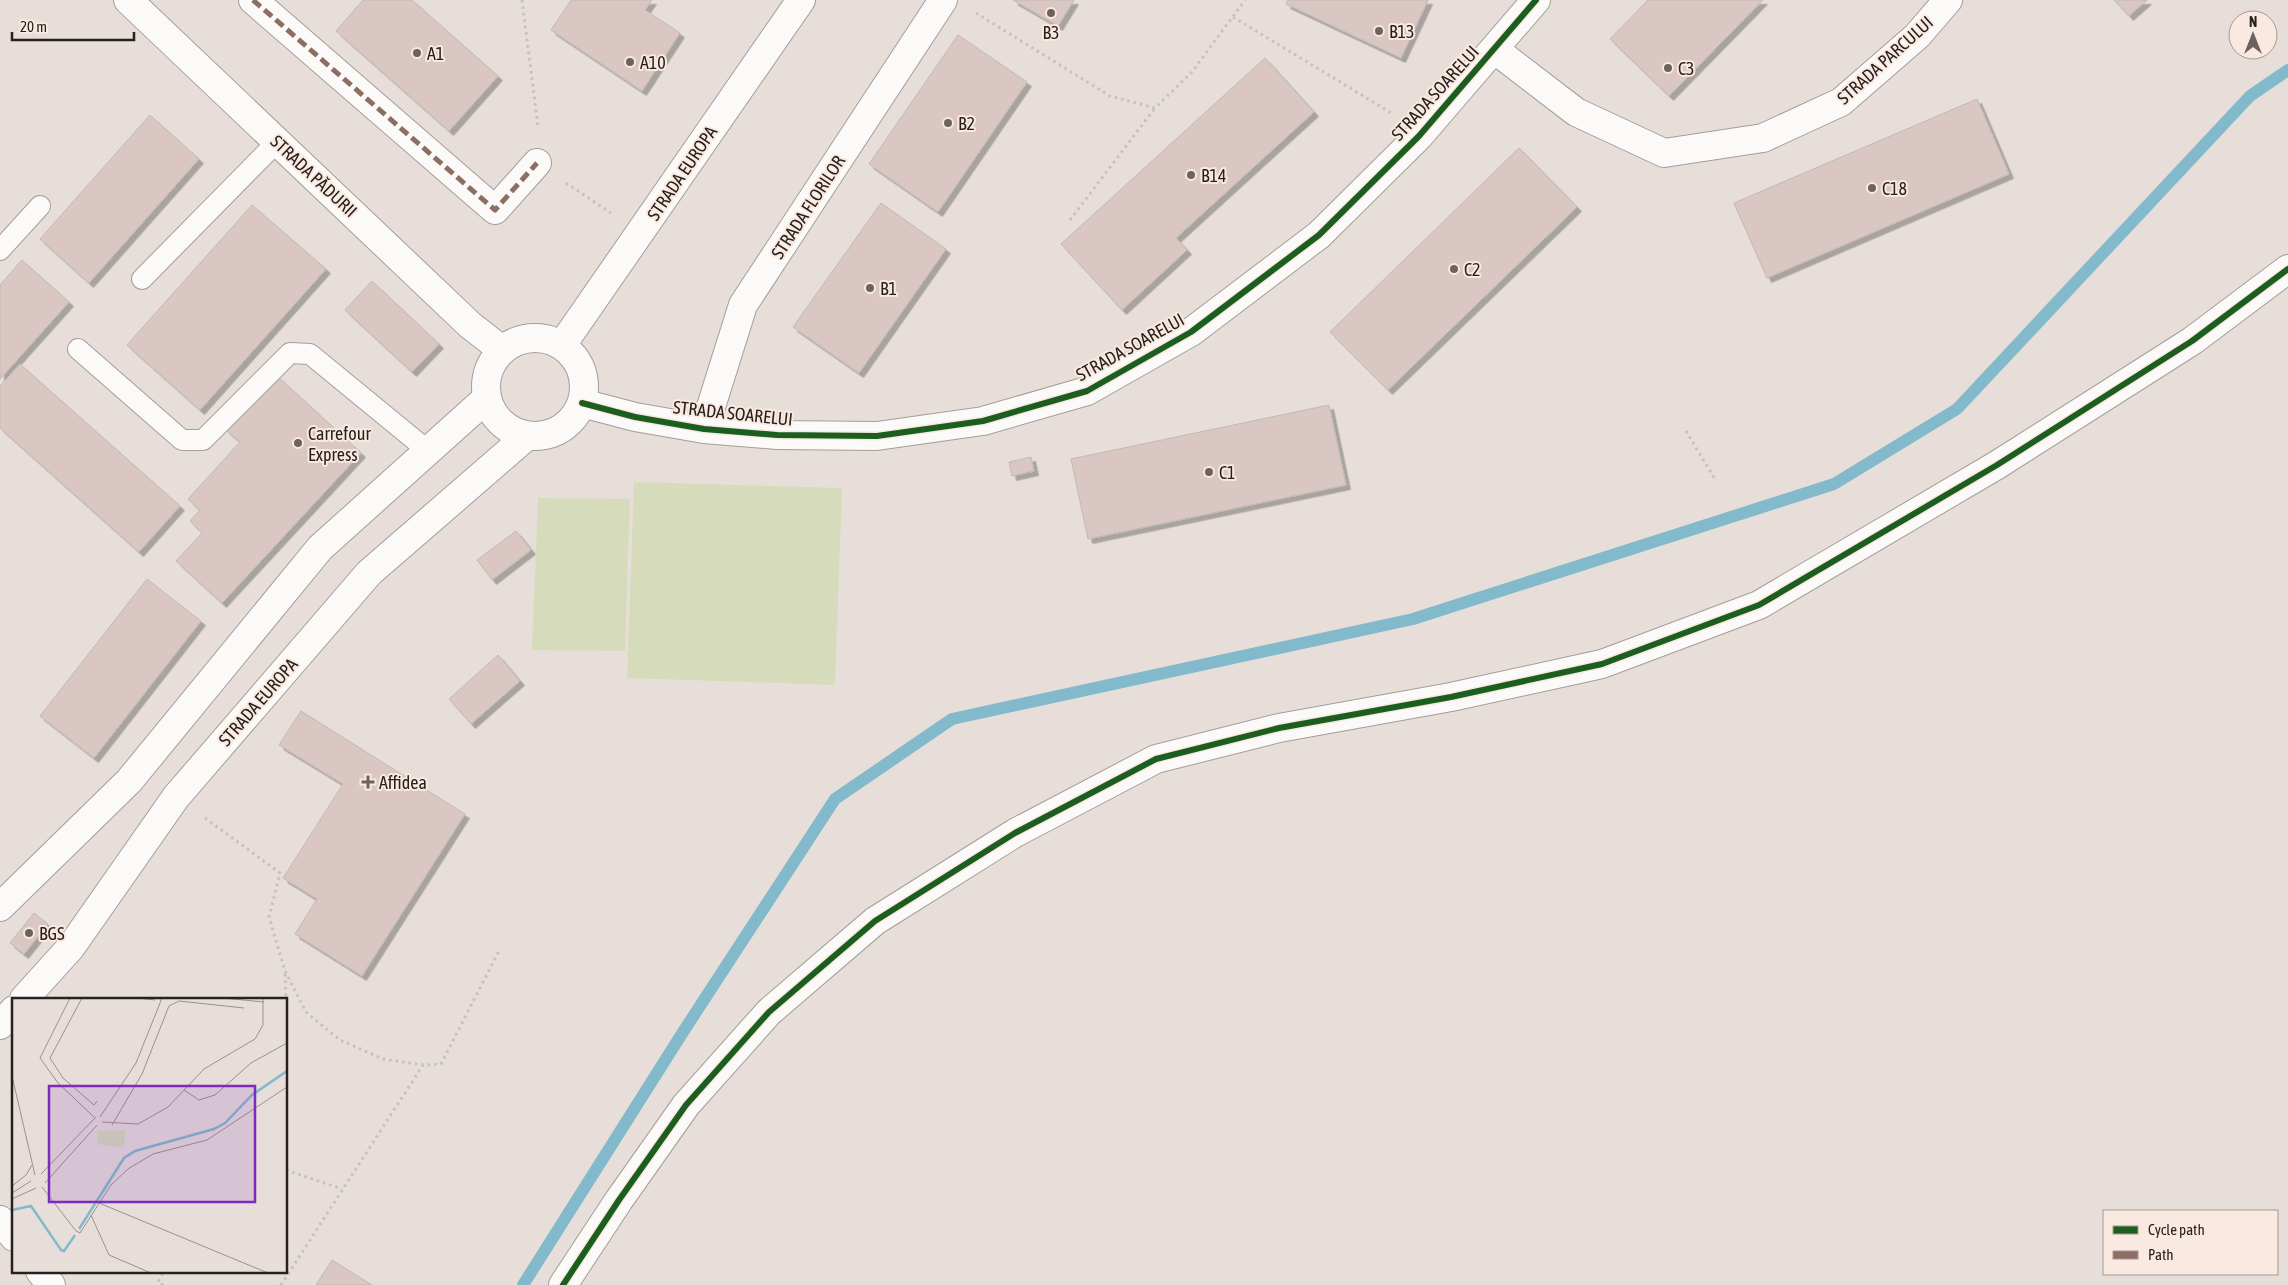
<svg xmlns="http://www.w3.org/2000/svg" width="2288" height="1285" viewBox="0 0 2288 1285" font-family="'Asap Condensed',sans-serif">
<defs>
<filter id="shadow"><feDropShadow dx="4.5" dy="4.5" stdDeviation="0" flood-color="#0004"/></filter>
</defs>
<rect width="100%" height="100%" fill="#e7ded9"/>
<path fill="#d6dcbb" d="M634,482L842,488L835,685L627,678Z
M538,498L630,499L625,651L532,650Z"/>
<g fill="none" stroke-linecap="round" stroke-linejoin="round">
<path stroke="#82bacc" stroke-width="12" d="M523,1285L683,1032L835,799L952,719L1413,619L1834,484L1957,409L2250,96L2288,70"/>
</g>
<path fill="#dac7c4" stroke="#c0b9b6" filter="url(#shadow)" d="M363,0H412L498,76L449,131L336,31Z
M571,0H652L645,10L680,33L642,91L551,30Z
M1013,0H1074L1058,26Z
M1288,0H1428L1401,58L1286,4Z
M1648,0H1763L1669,96L1610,39Z
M2114,0H2147L2129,16Z
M958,35L1027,82L938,212L869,164Z
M1265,58L1314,112L1176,238L1187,250L1122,310L1061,244Z
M1977,99L2009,174L1767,278L1734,203Z
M150,115L199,159L89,283L40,239Z
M1519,148L1577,207L1388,390L1330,332Z
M881,203L946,249L859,373L793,327Z
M252,205L326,269L200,410L127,345Z
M22,260L69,302L0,379V285Z
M372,281L439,344L412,372L345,310Z
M20,364L180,506L139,552L0,428V386Z
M275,374L361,453L222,603L176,561L202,533L190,521L200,510L188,499L240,442L225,429Z
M1329,405L1346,485L1088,539L1071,459Z
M1031,457L1034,471L1012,476L1009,462Z
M516,531L531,550L492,580L477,560Z
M147,579L201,621L94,758L40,716Z
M498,655L520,681L471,724L449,699Z
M301,711L465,814L362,976L295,934L317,899L283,878L343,784L279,745Z
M34,913L48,924L24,954L10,943Z
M332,1260L372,1285H316Z"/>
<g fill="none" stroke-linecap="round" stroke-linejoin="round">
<defs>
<path id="service" d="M0,250L40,206
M142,279L277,142
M78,349L182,440H203L290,353L310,354L427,450"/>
<path id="minor" d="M128,0L470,325L502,350
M253,0L495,210L537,163
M1494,49L1576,112L1664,153L1763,138L1841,102L1917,36L1948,0
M582,403L635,417L704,429L777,435L877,436L983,421L1087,391L1191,332L1319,235L1419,136L1536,0
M704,429L743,305L943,0
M0,1220L14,1237
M40,1271L51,1285
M563,1285L619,1200L686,1105L769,1012L875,921L1015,833L1156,759L1279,728L1451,697L1602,664L1759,605L1997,465L2192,341L2288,269"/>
<path id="tertiary" d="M486 387a49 49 0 1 1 98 0a49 49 0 1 1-98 0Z
M562,345L801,0
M0,907L129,781L320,548L487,398
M24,999L71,947L176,797L369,573L527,436
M0,1025L14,1010"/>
</defs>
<use href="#service" stroke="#a49d99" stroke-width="22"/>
<use href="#minor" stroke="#a49d99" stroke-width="30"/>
<use href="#tertiary" stroke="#a49d99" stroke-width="30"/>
<path stroke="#c4c1bf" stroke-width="3" stroke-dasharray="2.5 4" stroke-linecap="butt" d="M522,0L538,127
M976,13L1110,96L1155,108L1192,72L1245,0
M1233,17L1393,114
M566,183L611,213
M1070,220L1155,108
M1686,431L1716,481
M205,818L280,873L269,917L285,971L306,1012L340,1040L383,1059L424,1065L441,1064L500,949
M285,974L286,999
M286,1005V1043
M286,1170L342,1189
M163,1285L158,1282L164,1271
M281,1285L423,1065"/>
<use href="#service" stroke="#fbfaf9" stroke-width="20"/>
<use href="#minor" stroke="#fbfaf9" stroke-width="28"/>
<use href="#tertiary" stroke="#fbfaf9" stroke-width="28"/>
<path stroke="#8d6e63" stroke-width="5" stroke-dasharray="10 5" stroke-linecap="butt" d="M253,0L495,210L537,163"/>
<defs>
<path id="cycleway" d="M582,403L635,417L704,429L777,435L877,436L983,421L1087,391L1191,332L1319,235L1419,136L1536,0
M563,1285L619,1200L686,1105L769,1012L875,921L1015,833L1156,759L1279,728L1451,697L1602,664L1759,605L1997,465L2192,341L2288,269"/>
</defs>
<use href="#cycleway" stroke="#fae9e0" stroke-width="9"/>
<use href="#cycleway" stroke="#1b5e20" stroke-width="6"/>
</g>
<g fill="#6a635f" stroke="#fae9e0" stroke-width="2">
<circle cx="1051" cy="13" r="5"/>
<circle cx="1379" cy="31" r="5"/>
<circle cx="417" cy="53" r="5"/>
<circle cx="630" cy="62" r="5"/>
<circle cx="1668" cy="68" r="5"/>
<circle cx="948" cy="123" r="5"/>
<circle cx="1191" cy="175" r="5"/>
<circle cx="1872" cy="188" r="5"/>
<circle cx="1454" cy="269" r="5"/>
<circle cx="870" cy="288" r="5"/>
<circle cx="298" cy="443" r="5"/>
<circle cx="1209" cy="472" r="5"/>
<path d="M365.5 774.5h5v5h5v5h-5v5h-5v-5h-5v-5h5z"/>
<circle cx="29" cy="933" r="5"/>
</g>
<g text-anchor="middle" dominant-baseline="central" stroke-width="4" stroke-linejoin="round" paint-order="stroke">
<g font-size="18" fill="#27211e" stroke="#fae9e0" text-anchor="start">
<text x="1389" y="31">B13</text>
<text x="1051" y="32" text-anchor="middle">B3</text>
<text x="427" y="53">A1</text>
<text x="640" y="62">A10</text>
<text x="1678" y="68">C3</text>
<text x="958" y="123">B2</text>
<text x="1201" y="175">B14</text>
<text x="1882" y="188">C18</text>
<text x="1464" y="269">C2</text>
<text x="880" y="288">B1</text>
<text x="308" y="433">Carrefour<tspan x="308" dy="21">Express</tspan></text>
<text x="1219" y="472">C1</text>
<text x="379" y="782">Affidea</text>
<text x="39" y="933">BGS</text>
</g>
<g font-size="18" fill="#27211e" stroke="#fae9e0">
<text transform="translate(1885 60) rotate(-42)">STRADA PARCULUI</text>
<text transform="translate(1435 93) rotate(-48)">STRADA SOARELUI</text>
<text transform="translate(682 173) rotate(-56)">STRADA EUROPA</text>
<text transform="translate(314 176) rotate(43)">STRADA PĂDURII</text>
<text transform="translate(808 207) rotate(-57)">STRADA FLORILOR</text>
<text transform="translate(1130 347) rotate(-29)">STRADA SOARELUI</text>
<text transform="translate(733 413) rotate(6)">STRADA SOARELUI</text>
<text transform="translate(258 702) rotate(-49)">STRADA EUROPA</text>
</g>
</g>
<g transform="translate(12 998)">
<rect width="275" height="275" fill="#e7ded9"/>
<path d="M113,132L112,150L85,146L86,133Z" fill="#d6dcbb"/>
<path fill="none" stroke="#82bacc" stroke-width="2.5" d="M0,212L19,208L49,252L52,253L63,237M67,231L112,160L123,153L202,131L213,125L240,97L275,73"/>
<path fill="none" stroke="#9a928e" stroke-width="1" d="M58,0L28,60L46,85L82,119M70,0L38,60L51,80L82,107L85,103M125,0L143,2M211,0L252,4M0,78L23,177M172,92L187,102L203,97L239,65L275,45M88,119L124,65L150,0M90,124L126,126L156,109L192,71L243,41L251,27V0M100,127L130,76L157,8L167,3L232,10M29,176L84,119M33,185L85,127M0,188L14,177L20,167M30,189L64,233L68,235L99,187L116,171L141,156L195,142L275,89M0,195L19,183M0,201L24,190M87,205L256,275M79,217L97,257L139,275"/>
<path fill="#7b2cbf" fill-opacity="0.15" stroke="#7b2cbf" stroke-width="2.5" d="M37,88H243V204H37Z"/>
<rect width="275" height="275" fill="none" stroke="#27211e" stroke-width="2.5"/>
</g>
<rect x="2103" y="1210" width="175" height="65" fill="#fae9e0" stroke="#a69992"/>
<rect x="2113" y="1226" width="25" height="8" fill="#1b5e20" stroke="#a69992"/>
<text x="2148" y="1235" font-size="15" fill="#27211e">Cycle path</text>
<rect x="2113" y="1251" width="25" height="8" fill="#8d6e63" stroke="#a69992"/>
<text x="2148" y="1260" font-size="15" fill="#27211e">Path</text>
<g transform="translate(2253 35)"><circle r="24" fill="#fae9e0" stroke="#a69992"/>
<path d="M0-4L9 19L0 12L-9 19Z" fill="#6a635f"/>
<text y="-8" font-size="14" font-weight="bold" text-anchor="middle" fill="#27211e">N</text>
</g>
<path d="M12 32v8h122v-8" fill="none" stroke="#27211e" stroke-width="2.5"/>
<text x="20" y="32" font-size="15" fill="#27211e" stroke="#fae9e0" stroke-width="4" paint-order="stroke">20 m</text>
</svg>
